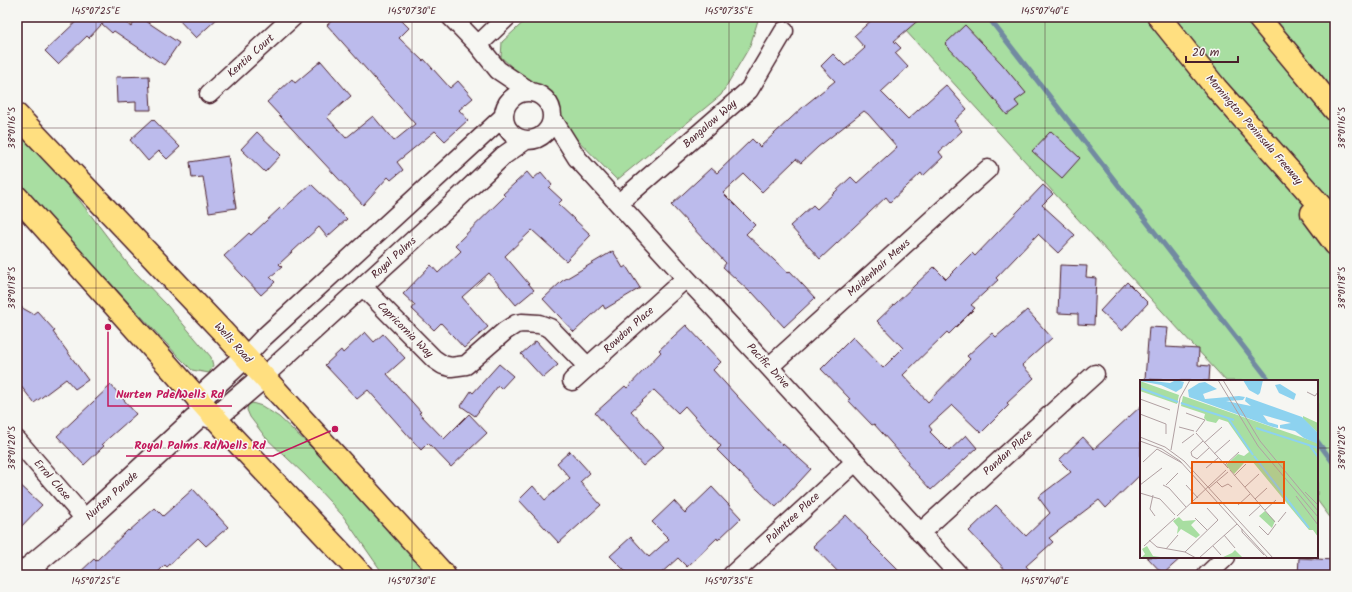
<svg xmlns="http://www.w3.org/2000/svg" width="1352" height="592" viewBox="0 0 1352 592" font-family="Kalam,sans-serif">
<rect width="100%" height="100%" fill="#f6f6f2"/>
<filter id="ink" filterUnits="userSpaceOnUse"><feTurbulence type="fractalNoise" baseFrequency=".025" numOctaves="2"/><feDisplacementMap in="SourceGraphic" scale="8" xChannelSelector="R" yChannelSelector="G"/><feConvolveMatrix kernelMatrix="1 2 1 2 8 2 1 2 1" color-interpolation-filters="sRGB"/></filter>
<g filter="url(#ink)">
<path fill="#a8dea1" stroke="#797e66" d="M529,17H759L750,46L721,95L617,180L559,121L548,100L501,57L502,42Z
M893,17H1335V524L1317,500V381H1226Z
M17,128L64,180L131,268L167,305L211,357L213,366L209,373L192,370L177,355L17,182Z
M252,403L262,406L279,417L335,469L430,575H384L343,516L305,475L266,438L250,417L247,410L248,405Z"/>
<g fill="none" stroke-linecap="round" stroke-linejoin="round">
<path stroke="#728aa1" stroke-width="5" d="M988,17L1270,381
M1317,441L1335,465"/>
</g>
<path fill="#bcbbec" stroke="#4a1f2b" d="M81,17H128L124,21L131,27L138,17H140L179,43L164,65L114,31L112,33L102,24L89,38L87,36L58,64L45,51Z
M176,17H219L196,38Z
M336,17H398L409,28L399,38L423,61L424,59L450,88L458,81L473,98L459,110L468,120L445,141L435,131L397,162L403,170L391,180L388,177L363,205L267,102L292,79L295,83L321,61L351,96L327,117L346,138L373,116L394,141L415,124L327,25Z
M875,17H922L894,41L901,48L895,53L908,67L881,92L908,119L946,85L967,109L954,121L962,131L939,152L943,157L923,176L921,173L890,202L886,197L820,259L790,226L813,205L817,209L851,177L857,183L897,147L868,114L864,111L818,147L801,163L796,159L762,192L744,174L723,193L755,225L746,234L788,273L790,271L815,298L784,327L752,292L751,293L723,267L726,263L671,205L711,168L717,173L752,139L760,147L804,106L835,81L821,66L833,54L845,66L865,48L854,36Z
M965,25L1002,64L1026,93L1015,101L1019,106L1007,115L972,72L945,44Z
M149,76L151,110H136V102L117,103L116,77Z
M153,119L180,147L167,159L159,151L148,161L130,140Z
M1051,131L1080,158L1062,178L1032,151Z
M257,132L281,155L265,172L241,149Z
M228,156L236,208L209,212L203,177L192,178L190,162Z
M527,172L533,179L541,172L552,185L549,188L562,200L558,204L591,235L566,261L532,230L505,256L534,290L516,305L489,273L462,297L488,327L464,348L441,323L434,330L412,309L415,305L403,294L431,265L438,273L461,251L455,245L505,196L503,194Z
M311,184L347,219L327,237L319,227L279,264L282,267L270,277L275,282L261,295L224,256L249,233L251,235L280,208L282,210Z
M1043,185L1053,194L1042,205L1075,235L1058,253L1038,234L996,278L998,280L971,305L975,308L949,334L947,332L903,375L928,402L970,359L967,356L992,333L996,337L1027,310L1052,338L1022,365L1034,378L1007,403L1009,405L981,433L952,405L929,426L932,430L930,432L949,451L966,435L977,448L931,490L907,464L908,462L874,424L872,425L848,400L850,399L821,369L853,337L883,368L903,348L877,321L934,267L946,279L972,253L975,256Z
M613,251L623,268L626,266L640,288L605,309L603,305L574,332L543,299L562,281Z
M1060,265L1087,266L1086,277L1096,278L1094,325L1078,324V314L1058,313Z
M1127,282L1148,303L1122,331L1100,311Z
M17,305L33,314L37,311L55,331L53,332L88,380L75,389L66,379L34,403L17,381Z
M686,325L721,362L713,370L782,445L783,444L811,469L776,507L740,473L717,450L721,446L685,406L678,413L654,390L631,411L664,447L643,466L595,413L625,386L627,388L661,352L659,350Z
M1149,327L1168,328L1166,347L1199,349L1198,365L1210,366L1209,381H1179L1145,379Z
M365,332L374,342L383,334L405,358L387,374L421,412L419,413L444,439L469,414L487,433L451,467L428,443L421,450L368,390L357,399L325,365L341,350L343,353Z
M536,341L558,365L543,378L521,354Z
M499,364L513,376L501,389L498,386L475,416L461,406L471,391L473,393Z
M111,385L136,414L102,444L104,446L84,465L57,436Z
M1141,406V474L1106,508L1099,500L1049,538L1053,542L1026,566L1034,575H1010L969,531L996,505L1026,536L1050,513L1038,497L1071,472L1059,460L1083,437L1094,449Z
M570,451L590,473L580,482L601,505L559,543L519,500L533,486L545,500L570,478L557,463Z
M17,482L42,505L17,531Z
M712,487L741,518L718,540L717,538L687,567L678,558L659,575H629L610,556L631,537L649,557L669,539L652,522L674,501L685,513Z
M193,489L228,527L206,546L198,538L167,567L165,565L155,575H77L94,559L96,561L128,530L129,531L155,508L163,516Z
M846,515L868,538L867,539L903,575H841L813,546Z
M1147,557H1182L1163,574Z
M1299,558L1335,560V575H1298Z"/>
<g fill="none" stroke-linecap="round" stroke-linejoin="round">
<defs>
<path id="minor" d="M451,17L478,45L498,70L531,92
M478,45L507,17
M504 116a24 24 0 1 1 48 0a24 24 0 1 1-48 0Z
M209,94L293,17
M552,118L577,158L686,278L769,367L959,575
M619,203L749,90L784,31
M363,287L434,359L443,365L451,367L466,365L505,331L516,324L522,323L539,324L550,328L588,367
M245,357L263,338L476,142L504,116
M769,367L988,169
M263,377L432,223L503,156L526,140
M572,381L686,278
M17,440L86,520
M920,533L1095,374
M732,575L855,462
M1207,575L1226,557"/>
<path id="tertiary" d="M201,414L199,399L245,357
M201,414L215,418L263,377
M21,575L86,520L201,414"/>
<path id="primary" d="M17,115L223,332L444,575
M17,197L235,440L362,575"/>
<path id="motorway" d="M1159,17L1216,88L1335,222
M1258,17L1335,110
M1312,213L1335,244"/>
</defs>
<use href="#minor" stroke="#4a1f2b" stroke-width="21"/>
<use href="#tertiary" stroke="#4a1f2b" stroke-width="25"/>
<use href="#primary" stroke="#4a1f2b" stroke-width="25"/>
<use href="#motorway" stroke="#4a1f2b" stroke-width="25"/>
<use href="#minor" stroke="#f6f6f2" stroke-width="18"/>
<use href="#tertiary" stroke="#f6f6f2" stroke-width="22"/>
<use href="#primary" stroke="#ffdf80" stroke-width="22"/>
<use href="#motorway" stroke="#ffdf80" stroke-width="22"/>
</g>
</g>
<path fill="none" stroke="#4a1f2b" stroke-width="1" stroke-opacity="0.45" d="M96,17V575M412,17V575M729,17V575M1045,17V575M17,128H1335M17,288H1335M17,448H1141M1317,448H1335"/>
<g text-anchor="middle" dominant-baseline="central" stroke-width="3" stroke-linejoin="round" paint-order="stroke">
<g font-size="11" fill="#4a1f2b" stroke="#f6f6f2">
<text transform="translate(251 56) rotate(-42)">Kentia Court</text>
<text transform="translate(710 124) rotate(-41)">Bangalow Way</text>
<text transform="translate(1254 130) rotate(49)">Mornington Peninsula Freeway</text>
<text transform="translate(394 258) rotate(-42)">Royal Palms</text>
<text transform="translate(879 268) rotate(-42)">Maidenhair Mews</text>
<text transform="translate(405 330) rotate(45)">Capricornia Way</text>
<text transform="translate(629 330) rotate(-42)">Rowdon Place</text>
<text transform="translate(233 343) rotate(48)">Wells Road</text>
<text transform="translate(768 366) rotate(47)">Pacific Drive</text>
<text transform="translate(1008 453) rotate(-42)">Pandan Place</text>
<text transform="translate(52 480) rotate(49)">Errol Close</text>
<text transform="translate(112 496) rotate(-42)">Nurten Parade</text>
<text transform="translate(793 518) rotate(-43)">Palmtree Place</text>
</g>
</g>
<g transform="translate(1140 380)">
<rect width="178" height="178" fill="#f6f6f2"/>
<path d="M0,1L39,15L37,24L0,11ZM43,16L178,63V157L173,150H169L112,81L104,83L94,94L90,90L86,85L98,74L104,76L109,72L88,42L79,39L76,43L67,41L64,38L65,34L41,26ZM163,36L178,43V53L163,39ZM125,131L135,141L132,148L119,136ZM39,137L43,141L56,140L51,145L60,155L56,158L41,149L37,154L38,147L33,141ZM7,166L13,176L28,178H1L5,174L2,169ZM95,170L103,178H81L92,173Z" fill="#a8dea1"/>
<path d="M4,0L30,3L36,0L44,2L42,8L36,12L21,5L0,1ZM103,0H123L120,13L118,15L109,10ZM65,2L77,9L63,14L65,19L99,16L105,17L103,20L86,21L111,26L105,21L106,17L162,37L178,53V64L164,58L155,51L140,48V45L151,43L123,35L128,42L138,45V48L133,47L49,17L48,10L59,3ZM140,4L156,14L154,20L139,13L135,5Z" fill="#8dd2ef"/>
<path fill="none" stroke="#8dd2ef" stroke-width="2" d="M0,8L38,22M41,23L94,40M88,38L113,75M116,48L178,68M170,66L178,77M114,76L169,148"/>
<path fill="none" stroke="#b1a0a2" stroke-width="1" d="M78,0L118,66L178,137M83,0L120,61L178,131M167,12L175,16L178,12M0,19L30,30M46,33L65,40L56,52M0,34L26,44V54M39,47L54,51M56,53L88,88M0,57L25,67L44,81L133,178M0,61L22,69L40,81L128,178M63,61L51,72L52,76L57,79L69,68M42,63L54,54M64,63L82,47M17,69L42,83M31,70L40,18L50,0M74,74L90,60M3,82L17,69M85,85L99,72M66,88L78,78M90,90L135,142M94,96L106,84M77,102L82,107L88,104L92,107M0,105L22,88M23,105L29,108L46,127M26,105L38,93M46,105L58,118M105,107L119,94M69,108L88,92M165,112L178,125M0,113L20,119L35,135M13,115L10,129L15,136M156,116L178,145M115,119L127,108M98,125L110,114M125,130L136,120M37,136L86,90M109,136L121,125M55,138L67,150M138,142L146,132M119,146L128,155L136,144M102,149V152L124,175M84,155L95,168M9,160L17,167L45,172L56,178M4,166L35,138M73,166L81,175M26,169L38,155M45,172L78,140L67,128M59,178L97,144"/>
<path fill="#e8590c" fill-opacity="0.15" stroke="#e8590c" stroke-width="2" d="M52,82H144V123H52Z"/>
<rect width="178" height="178" fill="none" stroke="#4a1f2b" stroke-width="2"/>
</g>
<path fill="none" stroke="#c2185b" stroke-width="1.5" d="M108 327L108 406H232M335 429L273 456H126"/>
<g fill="#c2185b" stroke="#f6f6f2" stroke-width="1.5">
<circle cx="108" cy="327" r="4"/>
<circle cx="335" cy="429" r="4"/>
</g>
<g font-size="12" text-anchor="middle" font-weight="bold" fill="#c2185b" stroke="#f6f6f2" stroke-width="3" stroke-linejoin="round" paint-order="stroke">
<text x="170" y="398">Nurten Pde/Wells Rd</text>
<text x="200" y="449">Royal Palms Rd/Wells Rd</text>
</g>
<rect width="1352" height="592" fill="none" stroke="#f6f6f2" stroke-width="44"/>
<path d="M1186 56v6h52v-6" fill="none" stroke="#4a1f2b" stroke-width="2"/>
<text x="1192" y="56" font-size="12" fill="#4a1f2b" stroke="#f6f6f2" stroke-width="3" paint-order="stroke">20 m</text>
<rect x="22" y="22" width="1308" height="548" fill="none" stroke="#4a1f2b" stroke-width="1.5"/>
<g font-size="10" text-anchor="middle" fill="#4a1f2b">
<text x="96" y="14">145°07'25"E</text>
<text x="412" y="14">145°07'30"E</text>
<text x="729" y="14">145°07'35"E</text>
<text x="1045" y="14">145°07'40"E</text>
<text transform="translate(11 128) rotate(-90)" y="4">38°01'16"S</text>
<text transform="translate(1341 128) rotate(-90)" y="4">38°01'16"S</text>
<text transform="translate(11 288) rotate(-90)" y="4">38°01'18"S</text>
<text transform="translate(1341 288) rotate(-90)" y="4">38°01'18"S</text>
<text transform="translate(11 448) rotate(-90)" y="4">38°01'20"S</text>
<text transform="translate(1341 448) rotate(-90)" y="4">38°01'20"S</text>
<text x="96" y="584">145°07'25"E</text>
<text x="412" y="584">145°07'30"E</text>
<text x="729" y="584">145°07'35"E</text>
<text x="1045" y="584">145°07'40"E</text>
</g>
</svg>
